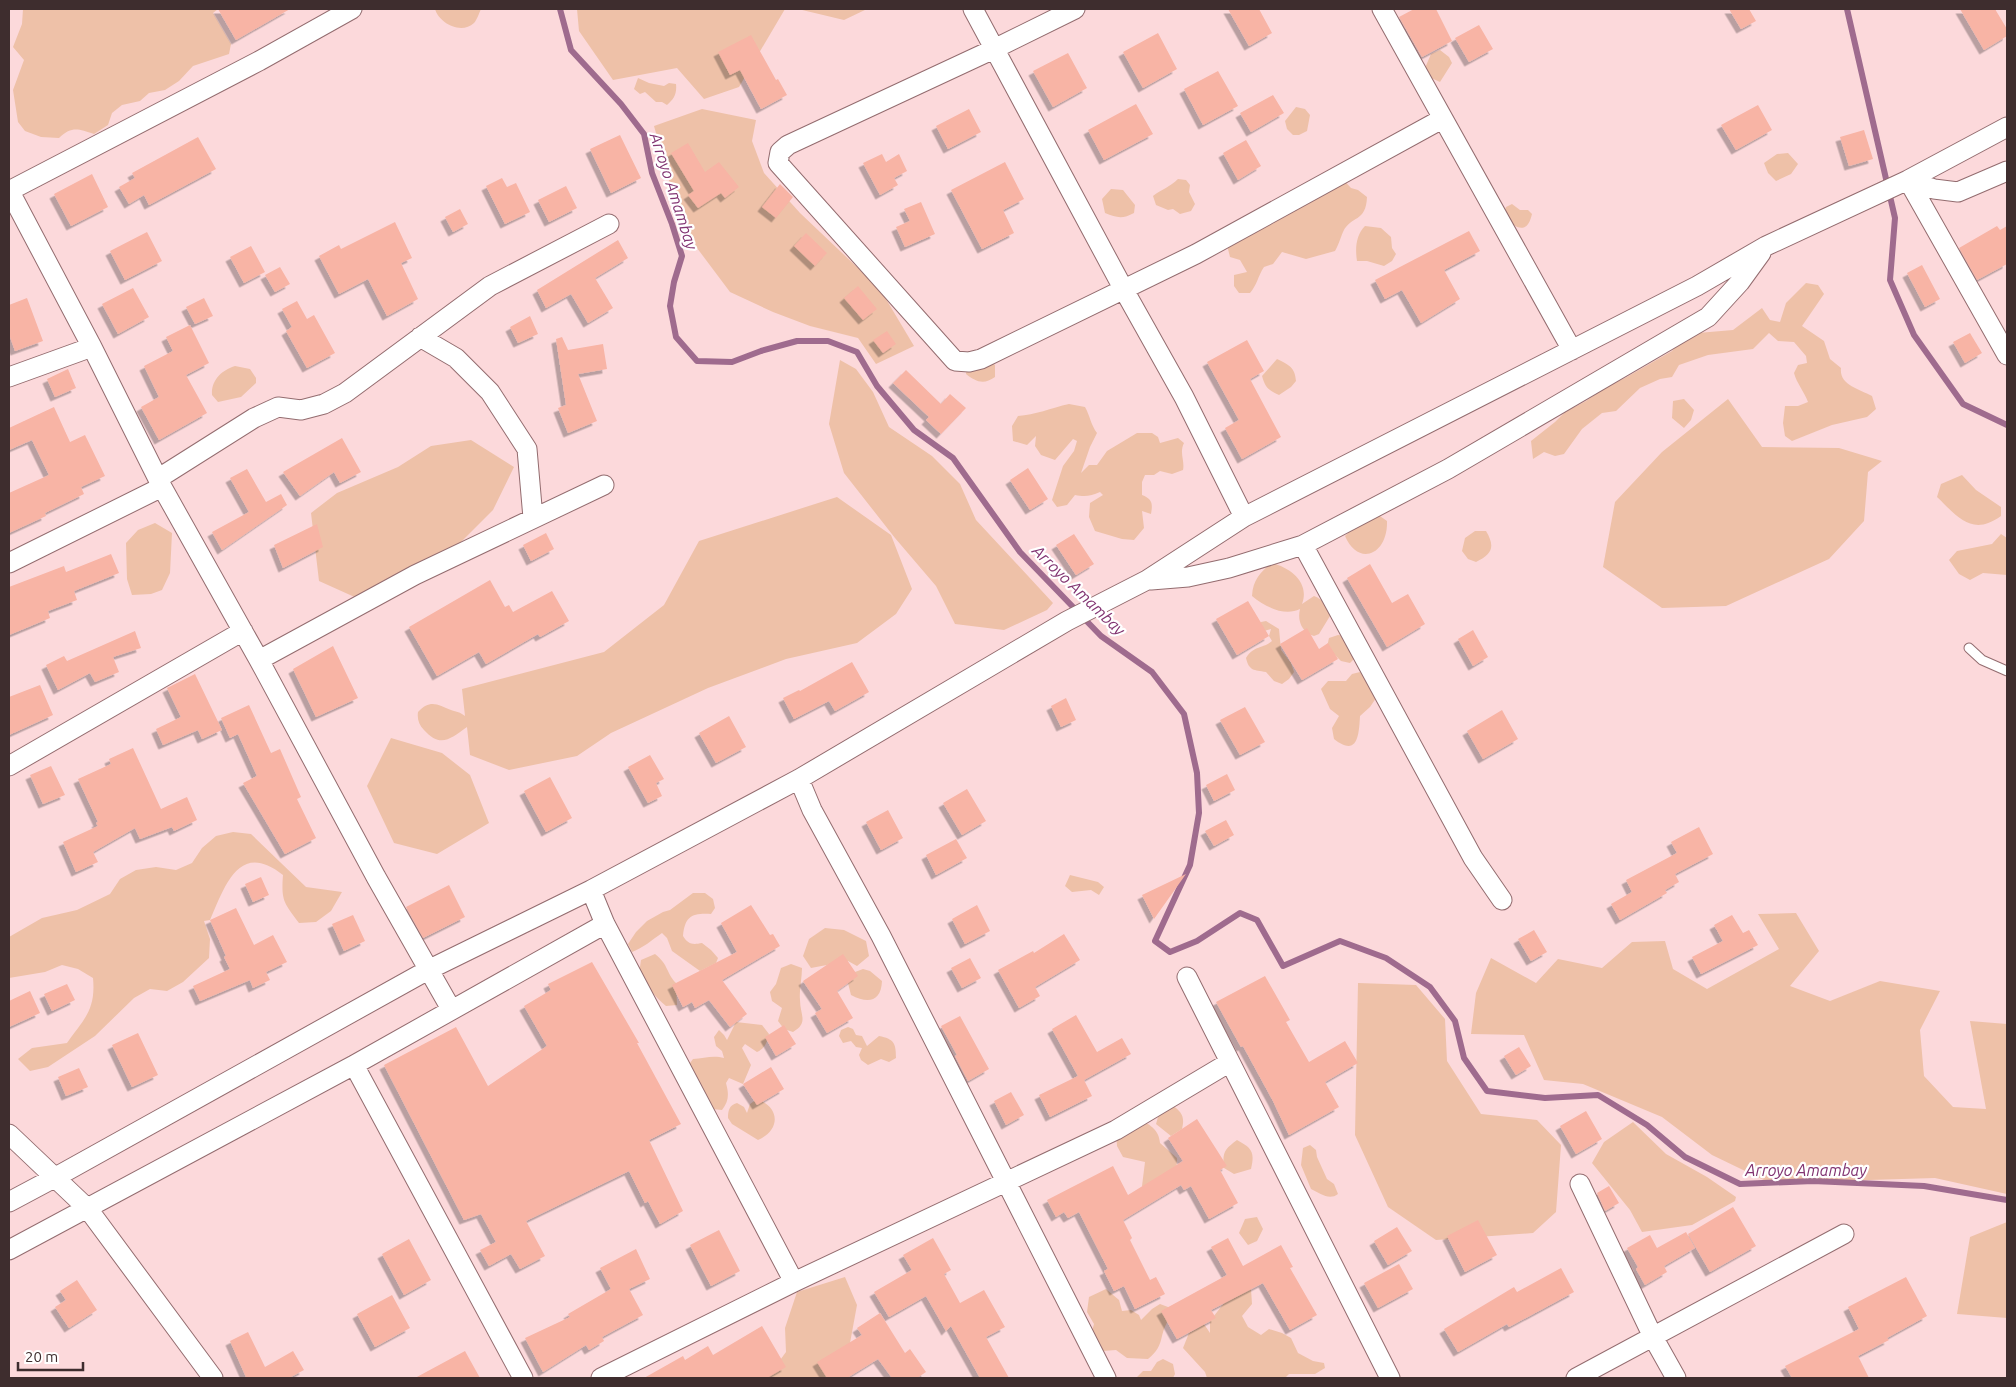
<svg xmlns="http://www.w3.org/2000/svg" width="2016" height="1387" viewBox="0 0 2016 1387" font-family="Ubuntu,sans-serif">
<defs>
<filter id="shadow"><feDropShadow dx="-4.5" dy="4.5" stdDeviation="0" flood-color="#0004"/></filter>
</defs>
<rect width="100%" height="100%" fill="#fcd9db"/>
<path fill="#eec1a8" d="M23,9H218L213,13L231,44L229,54L193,66L179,81L165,90L149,93L140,101L122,105L112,113L108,125L94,134C78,129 72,126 59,138L41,137L25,131L18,122L13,90L24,60L13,47L22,24Z
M435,9H481C479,13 477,20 474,23C461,35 439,23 435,9Z
M577,9H785L739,87L704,99L677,68L613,80L579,31Z
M798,9H867L844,20Z
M1440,50L1449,57L1452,63L1440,82L1429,77L1425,68L1431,54Z
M638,78L649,83L664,86L669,83L676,84C677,94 674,99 667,105L662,102H656L645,92L640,94L634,89Z
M1296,107L1305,109L1310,115L1307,131L1299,135H1293L1287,129L1285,121Z
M702,109L756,120L752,141L764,173L800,213L880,289L914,346L876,364L858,338L810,326L773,312L730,292L682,228L654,126Z
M1788,153L1798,164L1791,174L1776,181L1768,173L1764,163L1777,154Z
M1339,175L1351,188L1358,190L1367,197C1366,223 1351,215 1343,232C1340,239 1339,244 1335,251L1306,259L1282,252L1273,264L1264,267C1258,276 1257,285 1250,293H1239L1234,286V275L1247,272L1240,260L1230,257L1227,245L1261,223L1273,224L1282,207Z
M1178,179L1186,180L1190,185L1189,192L1195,204L1191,211L1180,214L1173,209L1168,210L1156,205L1153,196C1162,189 1170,187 1178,179Z
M1111,189L1123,190L1135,205L1134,213C1123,219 1117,218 1105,213L1102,199Z
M1512,204L1520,210H1528L1532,214C1527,236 1515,228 1503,216L1506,207Z
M1365,226L1381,228L1391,237L1392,248L1396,254L1392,261L1384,266L1367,261H1357C1355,248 1356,235 1365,226Z
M1806,283L1818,285L1824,294L1802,326L1824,341L1830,359L1841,368C1839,385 1859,389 1872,396L1876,409L1867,417L1832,425L1792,441L1785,436L1783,423L1785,406H1798L1808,402C1804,391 1797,384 1794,373L1798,365L1807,363L1806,356L1794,342L1778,341L1769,333L1753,349L1708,355L1679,365L1672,377L1660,379L1640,388L1616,411L1602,413L1582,429L1564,454L1555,456L1544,452L1533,459L1531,441L1555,422L1565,412L1586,401L1606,387L1625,378L1672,351L1686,334L1733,330L1762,308L1770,320L1780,322L1786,303Z
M985,357L995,365V377C984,385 976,382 966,374L967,365Z
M1277,359C1289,365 1295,367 1296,381L1291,387L1279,395C1268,390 1265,387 1262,376Z
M840,360L856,369L873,392L889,427L932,456L960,484L976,520L1053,603L1047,610L1004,630L955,624L936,586L895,538L844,473L829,424Z
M235,366L250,369L256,378V383L241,397L218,402L212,395C211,380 222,370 235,366Z
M1684,399L1694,410L1691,420L1684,428L1672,418L1673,401Z
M1728,399L1762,447L1839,448L1882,461L1868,472L1864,521L1829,559L1726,606L1662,608L1603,567L1615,502L1662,452Z
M1069,404L1085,407C1090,416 1091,425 1097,433L1090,447L1081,473L1089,465H1097L1107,451L1137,433H1152L1158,437L1160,443L1178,438L1184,443C1179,453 1185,461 1183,470L1172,474L1160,471L1154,475H1145L1142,482V495C1152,499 1153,503 1151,514L1142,511L1144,528L1134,540L1122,539L1095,531L1089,517L1090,503L1103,495L1100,492C1091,496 1085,497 1075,495L1067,505L1057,507L1052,500L1063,466L1074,451L1077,441L1073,439L1055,460L1041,455L1035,446L1036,436L1027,445L1013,441L1012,426L1018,416C1035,415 1051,408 1069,404Z
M471,440L514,467L493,510L433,570L359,599L319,581L311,513L337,493L398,467L431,446Z
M1962,475L1976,490L2001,507V516C1972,537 1958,517 1937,497L1941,484Z
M837,497L891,535L912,589L896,614L857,643L786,659L708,688L611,733L577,756L509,770L470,755L467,727C451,738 441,749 424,730C419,725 417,719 418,712C431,698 439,706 451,710C457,712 460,712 465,716L462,689L604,652L664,605L699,541Z
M1377,514L1387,521C1388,555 1358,567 1345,536L1355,526Z
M155,523L172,533L170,573L162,590L151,594L132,595L127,579L126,543L138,530Z
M1475,531H1486C1495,546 1493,554 1476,562L1468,559L1462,551L1465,538Z
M2001,534L2007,538V575L1983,573L1970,580L1959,574L1949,560L1957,551L1992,544Z
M1272,563C1291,568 1310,583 1302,604L1314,596C1324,600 1328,606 1330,616L1319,634L1314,636C1302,632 1297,621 1300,609C1284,617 1264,606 1252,596C1253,580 1260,572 1272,563Z
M1266,621L1279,629L1281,650L1291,663L1294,672L1289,679L1282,684L1274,681L1266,672C1254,670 1249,671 1246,658C1254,645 1263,649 1272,641L1269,636L1271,629L1264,631L1259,626L1261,622Z
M1338,635L1346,636L1358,655L1350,663L1341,661L1327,647L1329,638Z
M1360,672L1372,682L1376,698L1370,707L1360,716C1359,734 1358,758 1334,739L1332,728L1339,716L1330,709L1321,689L1328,681H1346L1352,674Z
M391,738L442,753L470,775L489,823L437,854L394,843L367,786Z
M233,832L251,834L306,887L342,892L331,911L316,922L299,923C284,903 281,901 283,875C239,840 225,886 210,920L204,921L210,939L209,958L183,982L167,991L150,989L134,998L95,1036L48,1067L30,1071L18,1059L32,1048L67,1043C84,1019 96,1010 93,978L78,969L62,965L45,972L9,978V937L42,918L77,910L110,894L120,879L136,870L156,867L176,870L192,863L202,848L216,836Z
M1070,875L1098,882L1104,887L1099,895L1091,890L1072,892L1065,886Z
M693,893H705L713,899L715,908L711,914C692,913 685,916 683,936C688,944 692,945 702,943L711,950L718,958L716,963L700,971L672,951L667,938L662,933C652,940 643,948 632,952L628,944L636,932L647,921L663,912L670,910Z
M1796,913L1819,951L1790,986L1830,1001L1880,981L1940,991L1920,1030L1924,1076L1953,1107L1986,1109L1970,1021L2007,1024V1194L1935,1178L1770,1183L1712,1155L1662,1117L1583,1084L1544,1080L1524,1035L1471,1034L1476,993L1491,958L1536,983L1558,959L1602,968L1632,942L1665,941L1673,969L1707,989L1779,949L1758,914Z
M825,928L844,930L866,941L869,956L857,966L848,961L811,968L803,956L809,939Z
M655,954C669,965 666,973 676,983L677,1005L666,1006C656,998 646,985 639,974L641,960Z
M791,964L802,968C802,978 799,990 800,1000C800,1015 809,1023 793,1032L784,1029L778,1021L782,1008L772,1001L770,992L776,984L781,968Z
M863,969L870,971L882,981C881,1002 868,1004 851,995L848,983L855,972Z
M1358,983L1416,985L1445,1019L1447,1061L1481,1114L1537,1120L1561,1145L1556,1212L1533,1233L1436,1240L1388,1207L1355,1135Z
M736,1022L762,1025L769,1034C767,1043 765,1048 757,1052L745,1044L742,1048L751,1065L743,1084L729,1078L726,1083C729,1094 729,1101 722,1110L712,1109L687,1067L693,1059C704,1058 714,1055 724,1058L722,1051L716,1046L714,1037L719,1030L724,1035L727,1040Z
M848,1027L853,1029L856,1035L862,1036L867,1046L879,1036C894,1039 896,1043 896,1058L889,1062L881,1059L868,1065L861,1060L859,1055L862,1048L856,1047L851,1041L843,1043L839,1036L841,1030Z
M757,1099C780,1107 781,1130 758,1140L732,1124L728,1118C728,1111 729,1105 737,1103L744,1107L747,1113L750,1104Z
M1172,1105C1182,1112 1185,1117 1182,1129L1171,1136L1156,1124L1160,1110Z
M1137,1118C1149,1124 1159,1129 1160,1143L1177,1158C1178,1172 1168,1183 1160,1194L1142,1186L1145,1162L1123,1157L1117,1146L1116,1130Z
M1633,1122L1666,1154L1707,1177L1736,1197L1735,1201L1692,1225L1642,1232L1630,1210L1592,1163L1604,1142Z
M1237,1140C1252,1148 1255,1152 1251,1169L1234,1174L1224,1168C1222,1152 1225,1149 1237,1140Z
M1310,1145L1316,1150L1317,1157L1327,1179L1334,1184L1338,1194C1329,1201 1320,1193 1311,1189L1301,1165L1303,1148Z
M1257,1217L1263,1229L1257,1241L1248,1245L1239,1233L1245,1219Z
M2007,1222V1318L1957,1314L1970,1237Z
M845,1277L857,1305L850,1343L826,1378H767L786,1352L785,1328L797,1292Z
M1106,1289L1119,1300L1122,1311L1131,1310L1139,1315L1141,1320L1152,1309L1160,1304L1168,1307L1171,1317C1157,1334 1167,1344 1148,1359L1127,1358L1116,1350L1103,1351L1092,1331L1094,1324L1087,1312L1089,1297Z
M1251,1289L1252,1304L1242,1316L1248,1327L1261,1335L1269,1329L1282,1333L1291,1338L1298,1353L1313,1361L1324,1363L1325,1368L1315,1374H1289L1285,1378H1207L1205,1372L1183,1348L1189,1333L1204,1324L1210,1333V1321L1224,1303Z
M1163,1359L1173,1364L1175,1374L1173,1378H1136L1143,1371H1151L1157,1362Z"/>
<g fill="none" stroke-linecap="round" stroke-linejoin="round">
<path stroke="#9f6b8e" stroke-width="6" d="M560,9L571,50L621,104L644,134L652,173L672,224L682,256L674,282L670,306L676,337L697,361L732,362L761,351L797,341H828L857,352L877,386L914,430L953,458L1020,552L1101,636L1152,672L1184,714L1197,773L1199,813L1190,865L1155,941L1170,952L1197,941L1240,913L1257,920L1283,966L1340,941L1386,958L1430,987L1455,1021L1464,1058L1487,1091L1545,1098L1598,1095L1647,1125L1685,1157L1740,1184L1813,1181L1924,1186L2007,1200
M1847,9L1895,218L1890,280L1914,335L1963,404L2007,425"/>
</g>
<path fill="#f8b4a5" filter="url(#shadow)" d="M218,9H290L236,40Z
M1228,9H1259L1272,33L1249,46Z
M1414,9H1436L1452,41L1422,57L1399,17Z
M1729,9H1749L1756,21L1741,29Z
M1960,9H1995L2007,29V36L1984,50Z
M1479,25L1493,49L1469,62L1455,38Z
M1158,33L1177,69L1143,88L1123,52Z
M751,35L776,80L778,79L787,95L761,109L740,70L730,75L718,52Z
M1068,53L1087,88L1053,107L1033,71Z
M1218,71L1238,106L1203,125L1184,89Z
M1273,95L1284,113L1251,132L1240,113Z
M1136,104L1153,134L1104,160L1088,130Z
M1758,105L1772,130L1736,150L1721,125Z
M969,109L981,132L948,149L936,126Z
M1864,130L1873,159L1849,166L1840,137Z
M620,135L641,178L611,193L590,149Z
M198,137L216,169L149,205L144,195L129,204L119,187L135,178L132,173Z
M1246,140L1261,166L1238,180L1223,153Z
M688,143L705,172L719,162L739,187L725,198L721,193L698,208L688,195L694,191L671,153Z
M882,154L886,162L899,154L907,171L894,178L898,185L880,195L863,163Z
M1005,162L1024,199L1003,210L1014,233L982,249L951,190Z
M92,174L108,207L71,226L54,194Z
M502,178L507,187L516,183L530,212L505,224L486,186Z
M780,184L793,197L776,218L762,207Z
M566,186L577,208L549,222L538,200Z
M921,202L935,234L905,247L896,227L910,221L904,209Z
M460,209L468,224L453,232L445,217Z
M395,222L412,258L401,263L418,299L387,316L368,279L339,294L319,256L339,245L341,249Z
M1997,226L2000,230L2007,226V264L1977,280L1959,248Z
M1469,231L1480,251L1444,270L1460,299L1421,323L1402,290L1385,299L1375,280Z
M147,232L162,261L125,280L110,251Z
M806,233L827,253L815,266L794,246Z
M618,240L628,258L595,278L613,308L588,323L571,294L546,308L537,290Z
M251,246L265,272L244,283L230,257Z
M1922,265L1940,299L1925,307L1907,273Z
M280,267L290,284L275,292L265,275Z
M858,286L877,309L863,320L844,298Z
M133,288L149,317L118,334L102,304Z
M27,298L43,341L15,351L9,334V305Z
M204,298L213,316L195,324L186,307Z
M297,301L307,319L314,315L335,353L307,368L286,331L292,327L282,309Z
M530,316L538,334L518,343L510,327Z
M190,325L209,363L186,375L207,413L159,440L141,407L159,397L144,366L173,351L166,337Z
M887,331L896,344L883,353L873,340Z
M1970,333L1982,353L1965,363L1953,342Z
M562,337L568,350L603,344L607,369L578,374L597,421L568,433L558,408L566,405L556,339Z
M1247,340L1264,371L1250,379L1281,437L1242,459L1225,428L1239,420L1207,362Z
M68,369L76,388L55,397L47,379Z
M906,370L941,404L950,394L966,408L941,434L926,420L929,417L893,383Z
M54,407L70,442L85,435L105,476L81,487L84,494L45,513L46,516L9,533V493L49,475L32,440L9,450V428Z
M342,438L361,472L340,483L334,472L300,496L283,472Z
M1028,468L1048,499L1030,510L1010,480Z
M247,469L266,502L281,494L287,505L222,550L212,532L249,512L230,478Z
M317,524L323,547L283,568L274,545Z
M546,533L554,549L531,561L523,545Z
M1074,534L1094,564L1076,575L1056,545Z
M111,554L119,573L74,591L77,600L48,611L50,618L9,635V587L64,566L66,572Z
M1370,564L1392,603L1408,594L1425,624L1387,647L1347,578Z
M490,580L505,607L509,605L513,612L552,591L569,621L540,637L538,634L486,664L479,652L437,676L409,627Z
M1248,601L1269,636L1237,655L1216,619Z
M1307,628L1319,649L1328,643L1338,659L1302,680L1280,644Z
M1473,630L1488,657L1473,666L1458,639Z
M135,631L141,648L113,657L119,672L95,682L90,673L58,690L46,665L64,656L67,661Z
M333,646L358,698L316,717L293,669Z
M852,662L869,692L835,711L829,701L794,719L783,698L799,690L800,691Z
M195,674L222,730L202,739L198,730L163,745L156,729L181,717L167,688Z
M40,685L53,715L9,735V697Z
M1066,698L1076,720L1061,727L1051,706Z
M249,705L271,753L280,749L301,797L297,799L316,838L285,854L243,783L257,776L238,734L230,738L221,718Z
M1245,707L1265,742L1240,755L1220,720Z
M1502,710L1518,739L1483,759L1467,731Z
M729,716L746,747L716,763L699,733Z
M133,748L161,809L187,797L197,820L174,831L172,827L140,839L135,828L93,852L98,862L76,872L63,842L98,826L96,823L98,822L78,779L111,764L109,759Z
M650,755L664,779L656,783L662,796L648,803L628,767Z
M51,766L65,795L43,804L30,775Z
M1227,774L1235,790L1214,801L1206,785Z
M550,777L572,818L546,832L524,791Z
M967,789L986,821L962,835L943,803Z
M888,810L903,838L881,850L866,822Z
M1226,820L1234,835L1214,846L1205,831Z
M1699,827L1713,854L1675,874L1679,882L1665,890L1667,893L1620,920L1611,904L1632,892L1626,880L1677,853L1671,842Z
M956,839L967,858L936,875L926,855Z
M1186,874L1154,919L1142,895Z
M261,877L269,895L253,902L245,884Z
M449,885L465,917L423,938L406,907Z
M751,905L770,935L773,934L780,946L722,980L747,1014L730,1027L709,1000L695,1008L692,1002L683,1007L672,985L737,952L721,923Z
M977,905L990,931L965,944L952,919Z
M236,908L254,945L273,935L287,962L266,972L270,980L253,988L250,980L200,1001L193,986L230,969L224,957L226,956L210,920Z
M353,915L365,941L344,951L332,924Z
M1732,915L1743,933L1749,930L1758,945L1701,974L1692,957L1723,941L1714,925Z
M1534,930L1547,952L1531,961L1518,939Z
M1064,934L1080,960L1035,987L1040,996L1019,1008L998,970L1033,951L1034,953Z
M843,954L858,976L837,991L853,1018L827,1033L815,1013L822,1009L803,981Z
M970,958L981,978L962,988L951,968Z
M592,962L639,1043H637L681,1124L649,1140L683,1211L660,1224L648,1201L645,1203L629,1171L526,1221L545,1256L520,1269L511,1254L489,1266L480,1250L496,1242L481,1214L464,1220L384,1065L456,1027L488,1086L547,1046L524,1006L551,990L548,984Z
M1265,976L1290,1020L1286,1022L1309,1062L1345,1041L1358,1063L1325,1082L1339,1107L1289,1135L1273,1101L1243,1046L1241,1047L1216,1002Z
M67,984L75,1000L52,1011L44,994Z
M30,991L40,1013L9,1027V1001Z
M1076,1015L1097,1052L1122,1038L1131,1054L1084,1080L1092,1096L1050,1117L1039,1095L1078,1076L1052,1029Z
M960,1016L989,1069L968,1081L955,1056L957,1055L941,1026Z
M784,1025L796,1044L776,1056L765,1037Z
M138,1033L158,1075L132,1087L112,1045Z
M1519,1047L1531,1066L1516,1075L1504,1056Z
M771,1067L784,1089L757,1105L743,1084Z
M79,1068L88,1087L66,1096L58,1077Z
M1011,1092L1024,1115L1006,1125L994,1101Z
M1586,1111L1602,1139L1576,1154L1560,1126Z
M1197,1119L1227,1166L1220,1170L1238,1203L1209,1219L1191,1186L1184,1190L1181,1185L1123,1220L1132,1238L1130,1240L1150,1280L1156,1277L1165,1294L1135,1309L1124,1286L1114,1291L1104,1271L1108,1269L1079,1212L1068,1218L1064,1212L1056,1217L1047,1200L1113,1166L1128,1195L1183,1161L1168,1138Z
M1609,1186L1619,1203L1605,1211L1597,1193Z
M1733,1207L1756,1246L1710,1272L1688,1234Z
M1478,1220L1497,1255L1465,1272L1447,1236Z
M1397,1227L1412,1251L1388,1265L1374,1241Z
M719,1230L740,1271L711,1286L690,1245Z
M1686,1232L1695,1248L1664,1266L1667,1272L1645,1285L1636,1269L1638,1267L1627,1248L1650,1235L1657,1248Z
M933,1238L951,1270L944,1274L960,1303L984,1290L1005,1327L986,1337L1009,1378H980L951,1326L946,1331L926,1296L889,1317L874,1292L912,1270L903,1255Z
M1228,1238L1243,1266L1281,1245L1293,1267L1290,1268L1317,1315L1290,1330L1263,1283L1211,1310L1216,1318L1177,1339L1161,1311L1227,1275L1211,1247Z
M409,1239L431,1280L404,1295L382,1254Z
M636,1249L650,1279L629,1289L643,1315L602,1337L604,1341L589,1350L586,1345L543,1372L525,1338L570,1317L568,1314L611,1289L600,1268Z
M1399,1264L1413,1289L1378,1308L1364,1283Z
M1561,1268L1574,1292L1509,1327L1507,1324L1458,1352L1444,1329L1514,1287L1517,1292Z
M1906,1277L1927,1316L1887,1338L1889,1340L1858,1356L1869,1378H1792L1785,1366L1859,1329L1848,1307Z
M77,1280L97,1310L69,1328L55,1307L66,1300L60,1291Z
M392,1295L410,1328L375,1347L357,1314Z
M880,1313L905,1353L910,1349L926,1372L917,1378H892L878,1359L847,1378H827L817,1362L862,1335L857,1328Z
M762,1326L786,1367L767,1378H644L683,1356L685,1360L708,1346L713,1355Z
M248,1332L265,1367L293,1351L304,1370L289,1378H245L246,1377L230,1341Z
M465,1351L480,1378H415Z"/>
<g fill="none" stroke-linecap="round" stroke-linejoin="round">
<defs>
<path id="service" d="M1969,648L1982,660L2007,671"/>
<path id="minor" d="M973,9L1124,290L1184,397L1244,517
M1075,9L994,49L788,145L780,152L778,163L955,361L969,362L981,359L1196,254L1442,119
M1382,9L1572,350
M1908,180L2007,355
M1908,180L1934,189L1958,192L2007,171
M9,190L92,347L162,487L259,660L376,877L451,1009
M9,191L259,61L352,9
M420,337L456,358L490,392L527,449L533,518
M9,377L92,347
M159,478L254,418L278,407L301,410L324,404L345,393L490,286L609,224
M1303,545L1473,858L1502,900
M9,563L162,487
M1151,580L1188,577L1229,568L1303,545L1448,469L1708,317L1740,282L1761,253
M259,660L415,575L604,485
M9,766L243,631
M799,779L812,810L881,936L1106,1378
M591,890L605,924L794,1282
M1187,977L1390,1378
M354,1065L523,1378
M9,1134L88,1209L213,1378
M1580,1184L1653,1337L1676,1378
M9,1202L54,1178L428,970L591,890L799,779L1067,621L1147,580L1244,517L1697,286L1766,246L1908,180L2007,127
M9,1250L354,1065L605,924
M601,1378L794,1282L1116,1130L1230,1062
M1576,1378L1844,1234"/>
</defs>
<use href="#service" stroke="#936c6f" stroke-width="11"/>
<use href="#minor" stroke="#936c6f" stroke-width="21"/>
<use href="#service" stroke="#fff" stroke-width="9"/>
<use href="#minor" stroke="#fff" stroke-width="19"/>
</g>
<g text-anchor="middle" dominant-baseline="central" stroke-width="4.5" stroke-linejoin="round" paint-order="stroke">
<g font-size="16" font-style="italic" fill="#823472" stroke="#fff">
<text transform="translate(674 191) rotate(72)">Arroyo Amambay</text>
<text transform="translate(1079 590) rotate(44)">Arroyo Amambay</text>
<text x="1806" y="1170">Arroyo Amambay</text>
</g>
</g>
<rect width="2016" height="1387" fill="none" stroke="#3e2d2e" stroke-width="20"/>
<path d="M18 1362v8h65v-8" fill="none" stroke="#3e2d2e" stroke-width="2.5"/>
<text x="25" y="1362" font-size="15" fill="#3e2d2e" stroke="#ffffff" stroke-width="4" paint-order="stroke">20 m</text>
</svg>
